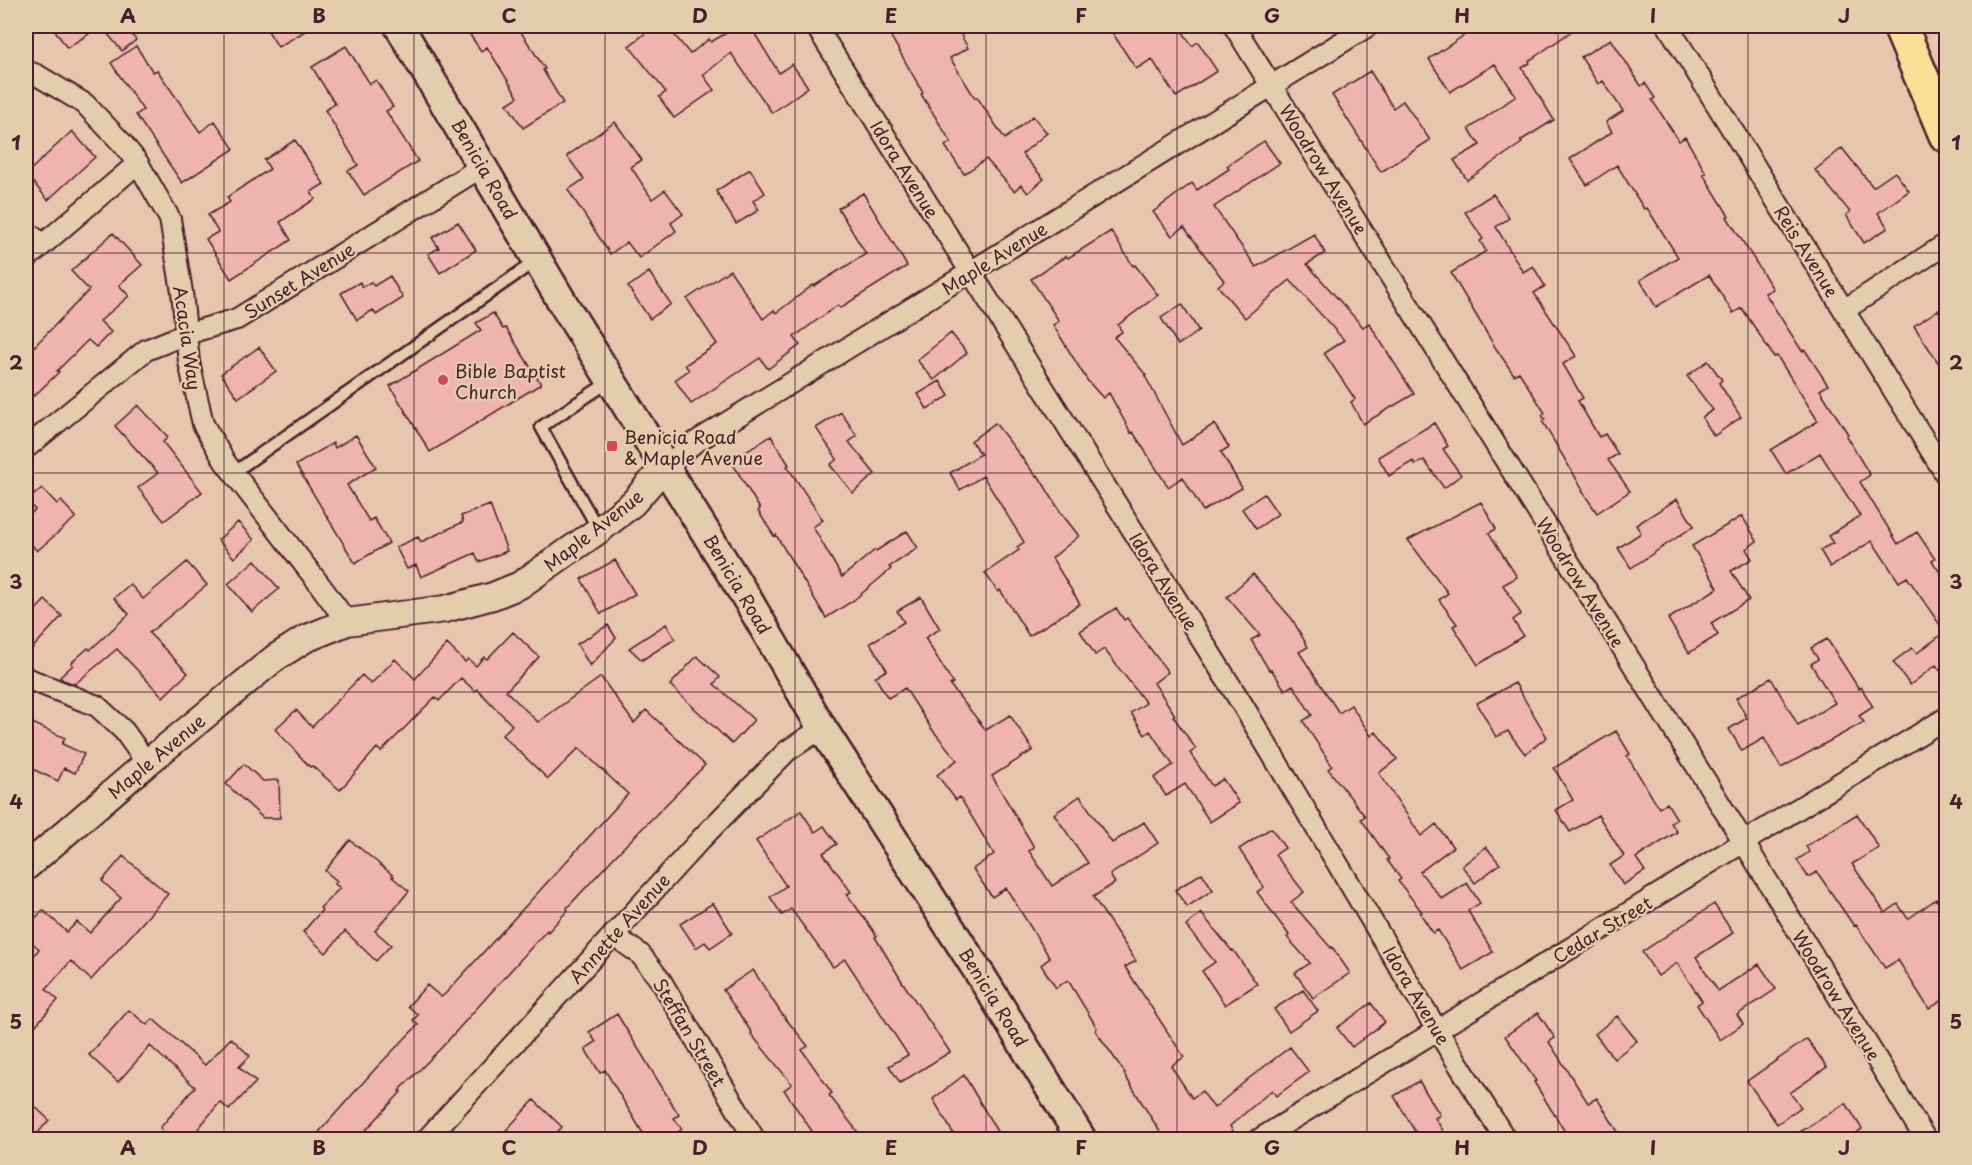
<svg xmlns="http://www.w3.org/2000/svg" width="1972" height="1165" viewBox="0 0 1972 1165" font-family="'Playpen Sans',sans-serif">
<rect width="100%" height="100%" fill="#e7c6ad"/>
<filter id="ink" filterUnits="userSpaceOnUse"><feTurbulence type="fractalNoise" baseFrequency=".0167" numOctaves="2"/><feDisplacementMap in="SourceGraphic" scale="12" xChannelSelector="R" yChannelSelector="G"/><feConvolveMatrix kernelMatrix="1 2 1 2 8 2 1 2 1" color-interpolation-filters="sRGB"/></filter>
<g filter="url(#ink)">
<path fill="#efb4ae" stroke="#4a1f2b" stroke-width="1.5" d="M52,26H125L136,40L122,51L101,26L67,48Z
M265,26H314L278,47Z
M464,26H517L545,69L543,70L563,103L523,128L507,104L518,97L487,47L481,51Z
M655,26H667L690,54L709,39L711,42L738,26H750L779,73L792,64L808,87L772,113L731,53L703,75L714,90L674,118L659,97L666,92L629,46Z
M885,26H956L968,48L950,58L975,98L977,97L1005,139L1033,116L1047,133L1022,154L1044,179L1028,193L1021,185L1014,191L986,159L964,174L945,146L951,142L921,94L923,93Z
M1108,26H1179L1192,46L1198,42L1217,71L1176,97L1152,59L1136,69Z
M1478,26H1579L1529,61L1530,63L1522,68L1554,120L1520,141L1522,143L1467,180L1454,160L1480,145L1469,129L1516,96L1495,64L1450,92L1429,59Z
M1611,39L1641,86L1645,83L1655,98L1652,100L1679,141L1685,137L1706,173L1703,174L1729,216L1727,217L1773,289L1765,293L1802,351L1805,350L1828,385L1820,390L1848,434L1846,436L1870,475L1860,482L1898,544L1917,532L1935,559L1932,561L1947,582V680L1936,665L1910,685L1893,662L1912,648L1917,653L1945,632L1907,577L1899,582L1872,541L1830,567L1820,550L1833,543L1828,536L1860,516L1820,453L1786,474L1771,450L1818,421L1777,356L1774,357L1742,308L1733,313L1709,275L1656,307L1640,280L1678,257L1647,208L1644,209L1617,165L1587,185L1570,159L1612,132L1606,122L1623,111L1603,81L1598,84L1581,57Z
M136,46L153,72L157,70L200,132L215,121L234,149L182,183L136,115L143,110L111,63Z
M346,46L370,84L376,80L393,107L386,111L418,161L364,195L348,171L358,165L325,110L335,104L312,67Z
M1370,71L1393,108L1403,101L1430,140L1381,172L1332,95Z
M615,122L642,160L631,167L652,199L665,190L683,214L671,223L676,231L639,258L627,242L610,254L568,190L584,179L567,156Z
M72,131L95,157L48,200L26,174Z
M295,140L324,184L311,192L315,199L280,222L291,240L231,279L206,239L218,232L208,215L230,202L227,197L270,169L264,160Z
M1264,141L1280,163L1214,207L1256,267L1314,234L1325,253L1307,264L1363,327L1369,323L1414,394L1363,424L1351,402L1355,399L1324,353L1344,340L1290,280L1245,318L1218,286L1224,281L1184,227L1172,236L1153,212L1192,183L1197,190L1229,169L1227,166Z
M1842,148L1873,187L1895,172L1909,191L1878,213L1888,228L1864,243L1846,215L1850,212L1815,170Z
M750,169L765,193L753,201L759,210L736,224L716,191Z
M863,193L907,266L840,308L838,305L794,337L800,345L768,369L760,358L691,404L675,380L689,370L685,365L717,344L687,299L730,270L763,319L774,310L776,313L813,285L814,286L866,254L838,208Z
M1493,194L1509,218L1496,227L1523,272L1533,266L1545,286L1534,293L1576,356L1563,364L1583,398L1578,401L1599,437L1605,434L1618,454L1608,460L1630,491L1597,513L1582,491L1583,490L1542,421L1545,420L1542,415L1545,413L1519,372L1514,375L1495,347L1451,273L1486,251L1480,241L1483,239L1465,212Z
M458,222L476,250L440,273L428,254L439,248L432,238Z
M1111,231L1133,266L1135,265L1158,295L1118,325L1122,332L1114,337L1146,375L1145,376L1182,445L1214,424L1229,447L1221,452L1242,488L1203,511L1183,477L1168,487L1133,432L1131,433L1109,393L1103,398L1087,380L1053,325L1059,321L1031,279L1066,256L1068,258Z
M113,233L142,265L119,285L129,296L100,321L111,332L96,347L88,340L57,371L59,372L34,396L26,388V355L89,290L71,271Z
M649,272L671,304L650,319L628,287Z
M390,276L403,298L376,315L373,310L357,320L341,293L360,282L362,287L371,282L374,286Z
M1182,304L1199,331L1178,345L1161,318Z
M1938,310L1947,324V376L1914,326Z
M493,313L503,329L506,328L541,384L430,452L390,386L481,330L476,323Z
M951,333L967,353L934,380L917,360Z
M259,347L276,371L238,398L221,374Z
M1708,361L1722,380L1719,383L1741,417L1714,436L1702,417L1713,410L1687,376Z
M940,381L949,396L927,409L918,394Z
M138,405L168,437L163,442L202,492L164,521L138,488L158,473L115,426Z
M841,412L857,436L849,442L875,474L853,493L830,465L837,459L816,428Z
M995,423L1036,476L1038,475L1061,513L1079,536L1052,558L1080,604L1029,636L1000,590L998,592L985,573L1019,550L1017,547L1024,542L983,476L960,490L950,473L981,454L971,441Z
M1434,423L1448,446L1443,449L1461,475L1444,488L1424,460L1415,465L1413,461L1389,476L1378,457Z
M356,435L376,467L347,485L369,521L374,518L389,543L355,563L296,465L333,443L335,448Z
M771,436L789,465L787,466L823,520L813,527L842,577L875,550L876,551L907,531L918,548L889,567L891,569L854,600L826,618L776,535L774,536L758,511L760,509L731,461Z
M42,488L57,504L61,501L76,517L37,551L26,538V518L35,510L27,501Z
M1264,494L1278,514L1256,529L1242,509Z
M1677,499L1694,526L1631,568L1618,548L1641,533L1636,525Z
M1481,502L1496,529L1489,533L1517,577L1503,585L1521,614L1513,620L1523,636L1478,665L1453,626L1457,624L1439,600L1448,593L1408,540Z
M490,505L507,551L479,562L475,553L421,577L416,565L407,569L396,547L418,537L421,542L463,522L461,516Z
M1742,516L1757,541L1746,549L1752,559L1731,571L1749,600L1711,623L1718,635L1689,653L1668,619L1718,588L1692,546Z
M238,522L254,540L234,558L218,540Z
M255,560L279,589L252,612L228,584Z
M615,560L635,594L601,614L581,579Z
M187,562L207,585L149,633L188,673L163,697L117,649L75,684L63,680L60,677L73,665L71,663L88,648L90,650L129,614L114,598L130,584L143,599Z
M1253,574L1292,619L1308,647L1299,652L1339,713L1351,705L1371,736L1376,732L1397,759L1379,773L1421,836L1436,824L1453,847L1420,872L1442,899L1467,883L1480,903L1468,911L1493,952L1463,970L1438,930L1433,933L1420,913L1422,912L1398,881L1401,879L1387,860L1389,859L1361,819L1365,816L1328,769L1332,766L1303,721L1312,715L1293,685L1285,690L1271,669L1269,670L1251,640L1260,635L1227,597Z
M921,597L940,629L925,638L953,683L950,685L986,730L1010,715L1033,750L992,776L1034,847L1029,851L1052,886L1088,863L1054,814L1080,796L1112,843L1144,822L1158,843L1110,875L1115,883L1093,897L1136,961L1125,967L1184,1057L1171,1066L1192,1098L1202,1091L1214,1108L1248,1079L1290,1047L1309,1072L1276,1096L1272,1090L1230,1126L1233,1131L1219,1140H1165L1124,1074L1125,1073L1095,1030L1097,1028L1068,980L1056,988L1041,965L1050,958L1006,888L992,897L973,869L994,854L960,797L956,800L937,775L957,760L931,728L905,688L888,698L875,677L887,670L870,643L904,622L897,611Z
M45,600L62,616L26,655V620Z
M1116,608L1124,620L1127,618L1168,672L1154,683L1175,715L1173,716L1196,749L1190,753L1212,786L1223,779L1239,803L1210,822L1185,784L1166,796L1154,778L1173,765L1150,731L1145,735L1131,713L1146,703L1104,649L1095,655L1080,631Z
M666,624L675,639L642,660L629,648Z
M608,625L616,638L590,666L577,644Z
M513,632L539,657L506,691L538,722L601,677L634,723L646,710L705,765L618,853L567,908L568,910L548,932L547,930L443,1046L399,1091L401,1092L357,1140H312L376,1068L418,1025L413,1020L418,1015L408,1006L427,985L441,997L446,993L628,794L579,748L548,779L502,735L512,725L477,689L475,691L461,678L439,701L435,697L381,752L377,748L340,790L312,766L310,767L275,729L296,710L312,727L362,675L371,684L395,659L415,679L447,644L465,662L468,659L476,666L484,657L487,659Z
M1827,639L1859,689L1861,687L1873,707L1859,716L1864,722L1781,768L1764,738L1742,751L1729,729L1747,718L1736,698L1771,678L1798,725L1835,703L1811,664L1818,659L1811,648Z
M697,656L720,677L714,684L754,720L732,744L670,685Z
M1515,683L1547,737L1525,754L1508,731L1496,737L1477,703Z
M26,720L65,738L62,744L84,754L75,773L64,768L58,781L26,766Z
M1616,731L1630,754L1627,756L1659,808L1667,803L1677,819L1671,823L1677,832L1636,858L1645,871L1623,885L1610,865L1624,856L1598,815L1570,832L1556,810L1573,800L1554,768Z
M244,764L263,781L279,780L280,818H263L226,784Z
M801,811L815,832L824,826L837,844L823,853L851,892L847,894L877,936L875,937L903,983L950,1052L900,1083L889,1066L908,1055L845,959L833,967L791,909L782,915L770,897L786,886L756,841Z
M1857,814L1879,848L1852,864L1885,913L1898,904L1908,919L1936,899L1947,915V997L1929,1009L1898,960L1885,968L1856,925L1854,926L1817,872L1808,877L1797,860L1809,852L1806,846Z
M1271,828L1285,848L1275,855L1304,892L1291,902L1331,948L1332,947L1350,973L1313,998L1295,973L1310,963L1287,937L1289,935L1257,892L1264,887L1239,849Z
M350,840L394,876L392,877L409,891L375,931L391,945L376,961L345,931L326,953L303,932L322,910L320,908L340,888L335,884L337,881L325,871Z
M1486,847L1500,864L1475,883L1462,866Z
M123,856L168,894L91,980L71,961L46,989L58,1000L26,1036V965L39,949L26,937V928L43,910L67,932L77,922L90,933L121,898L102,881Z
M1202,873L1213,890L1187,907L1175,890Z
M713,903L732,933L710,948L705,942L696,948L680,924Z
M1714,904L1733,933L1696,957L1718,991L1759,964L1776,989L1737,1015L1743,1024L1720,1040L1697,1005L1702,1001L1677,963L1658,976L1642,952Z
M1201,913L1232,951L1233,950L1257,984L1225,1005L1202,971L1215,962L1186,926Z
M753,970L781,1013L808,1046L802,1050L832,1093L829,1095L864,1140H818L784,1090L792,1084L751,1034L752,1033L723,990Z
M1303,990L1318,1011L1289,1031L1274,1009Z
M1371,1003L1385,1022L1352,1047L1337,1028Z
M129,1010L147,1025L153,1019L205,1065L231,1038L250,1056L239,1067L256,1082L229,1110L220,1102L189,1140H173L160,1128L195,1087L150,1046L118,1082L89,1055Z
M1538,1013L1555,1038L1549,1042L1588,1103L1597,1098L1623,1140H1570L1534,1082L1536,1081L1505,1036Z
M617,1014L679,1115L674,1118L682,1129L667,1140H647L605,1070L600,1073L585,1049L596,1042L589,1032Z
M1617,1016L1637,1041L1614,1059L1595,1034Z
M1807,1039L1827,1067L1790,1093L1801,1107L1777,1124L1747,1081Z
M964,1075L1002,1140H957L933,1099Z
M1419,1081L1440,1115L1435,1118L1449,1140H1420L1394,1096Z
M26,1098L49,1120L32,1140H26Z
M534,1100L562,1127L550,1140H497Z
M1846,1103L1862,1129L1846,1140H1787Z"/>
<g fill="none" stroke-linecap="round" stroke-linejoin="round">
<defs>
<path id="service" d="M233,473L537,260
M598,529L541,427L610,381"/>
<path id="minor" d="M816,26L1242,704L1437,1030L1506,1140
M1234,26L1732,823L1926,1140
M1668,26L1946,475
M26,71L37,75L85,104L122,143L138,163L170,219L182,292L189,362L203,424L225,462L320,585L347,622
M26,232L43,244
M26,259L138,163
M1844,310L1946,244
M26,448L146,350L186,334L237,319L483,166
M665,466L694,443L1368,26
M26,678L97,706L124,731L147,763
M613,935L640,954L661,981L755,1140
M426,1140L701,839L787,751L822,728
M1258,1140L1946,718"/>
<path id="tertiary" d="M26,867L147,763L275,658L305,639L347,622L445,609L493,596L520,585L599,530L633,503L665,466"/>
<path id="secondary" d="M399,26L564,305L749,602L822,728L983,979L1082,1140"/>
<path id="motorway" d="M1900,26L1946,135"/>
</defs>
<use href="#service" stroke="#4a1f2b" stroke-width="15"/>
<use href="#minor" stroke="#4a1f2b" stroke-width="24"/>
<use href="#tertiary" stroke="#4a1f2b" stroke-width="30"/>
<use href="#secondary" stroke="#4a1f2b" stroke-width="33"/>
<use href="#motorway" stroke="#4a1f2b" stroke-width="38"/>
<use href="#service" stroke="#e3cdad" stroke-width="10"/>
<use href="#minor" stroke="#e3cdad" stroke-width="20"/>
<use href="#tertiary" stroke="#e3cdad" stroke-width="26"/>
<use href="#secondary" stroke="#e3cdad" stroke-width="28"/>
<use href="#motorway" stroke="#fadf96" stroke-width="33"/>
</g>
</g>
<path fill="none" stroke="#4a1f2b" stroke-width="1.5" stroke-opacity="0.55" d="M224,26V1140M414,26V1140M605,26V1140M795,26V1140M986,26V1140M1177,26V1140M1367,26V1140M1558,26V1140M1748,26V1140M26,253H1946M26,473H1946M26,692H1946M26,912H1946"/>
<g fill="#d1495b" stroke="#e3cdad" stroke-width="2">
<circle cx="443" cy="380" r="6"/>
<rect x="606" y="440" width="12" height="12" rx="3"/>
</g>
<g text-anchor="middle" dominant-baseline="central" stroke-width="4.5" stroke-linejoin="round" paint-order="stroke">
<g font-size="18" fill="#4a1f2b" stroke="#e3cdad">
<text transform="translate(485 169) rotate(60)">Benicia Road</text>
<text transform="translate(905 169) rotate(58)">Idora Avenue</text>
<text transform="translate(1324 169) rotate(58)">Woodrow Avenue</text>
<text transform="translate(1807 251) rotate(58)">Reis Avenue</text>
<text transform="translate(994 258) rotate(-32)">Maple Avenue</text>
<text transform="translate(299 280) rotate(-32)">Sunset Avenue</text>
<text transform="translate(188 338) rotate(82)">Acacia Way</text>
<text transform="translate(593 530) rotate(-38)">Maple Avenue</text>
<text transform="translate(1164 581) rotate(58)">Idora Avenue</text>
<text transform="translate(1581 582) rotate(58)">Woodrow Avenue</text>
<text transform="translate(738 584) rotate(59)">Benicia Road</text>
<text transform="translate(156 756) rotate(-40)">Maple Avenue</text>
<text transform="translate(619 928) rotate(-48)">Annette Avenue</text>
<text transform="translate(1602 929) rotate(-31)">Cedar Street</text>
<text transform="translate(1417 995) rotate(59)">Idora Avenue</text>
<text transform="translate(1837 995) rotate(58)">Woodrow Avenue</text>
<text transform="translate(994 997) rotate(58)">Benicia Road</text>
<text transform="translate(690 1032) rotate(59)">Steffan Street</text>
</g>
<g font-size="18" fill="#4a1f2b" stroke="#e3cdad" text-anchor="start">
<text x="455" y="370">Bible Baptist<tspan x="455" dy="21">Church</tspan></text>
<text x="624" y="436">Benicia Road<tspan x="624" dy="21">&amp; Maple Avenue</tspan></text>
</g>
</g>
<rect width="1972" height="1165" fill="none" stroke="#e3cdad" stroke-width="66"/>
<rect x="33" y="33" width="1906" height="1099" fill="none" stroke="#4a1f2b" stroke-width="2"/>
<g font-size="20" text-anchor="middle" font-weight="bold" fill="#4a1f2b">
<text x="128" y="23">A</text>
<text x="319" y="23">B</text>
<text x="509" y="23">C</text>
<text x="700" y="23">D</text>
<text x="891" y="23">E</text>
<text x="1081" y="23">F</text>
<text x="1272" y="23">G</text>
<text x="1462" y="23">H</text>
<text x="1653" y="23">I</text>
<text x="1844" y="23">J</text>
<text x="16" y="150">1</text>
<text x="1956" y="150">1</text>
<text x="16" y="370">2</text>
<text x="1956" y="370">2</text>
<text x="16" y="589">3</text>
<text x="1956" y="589">3</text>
<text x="16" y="809">4</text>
<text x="1956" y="809">4</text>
<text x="16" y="1029">5</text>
<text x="1956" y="1029">5</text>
<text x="128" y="1155">A</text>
<text x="319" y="1155">B</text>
<text x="509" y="1155">C</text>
<text x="700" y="1155">D</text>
<text x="891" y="1155">E</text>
<text x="1081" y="1155">F</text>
<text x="1272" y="1155">G</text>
<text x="1462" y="1155">H</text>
<text x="1653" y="1155">I</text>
<text x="1844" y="1155">J</text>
</g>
</svg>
